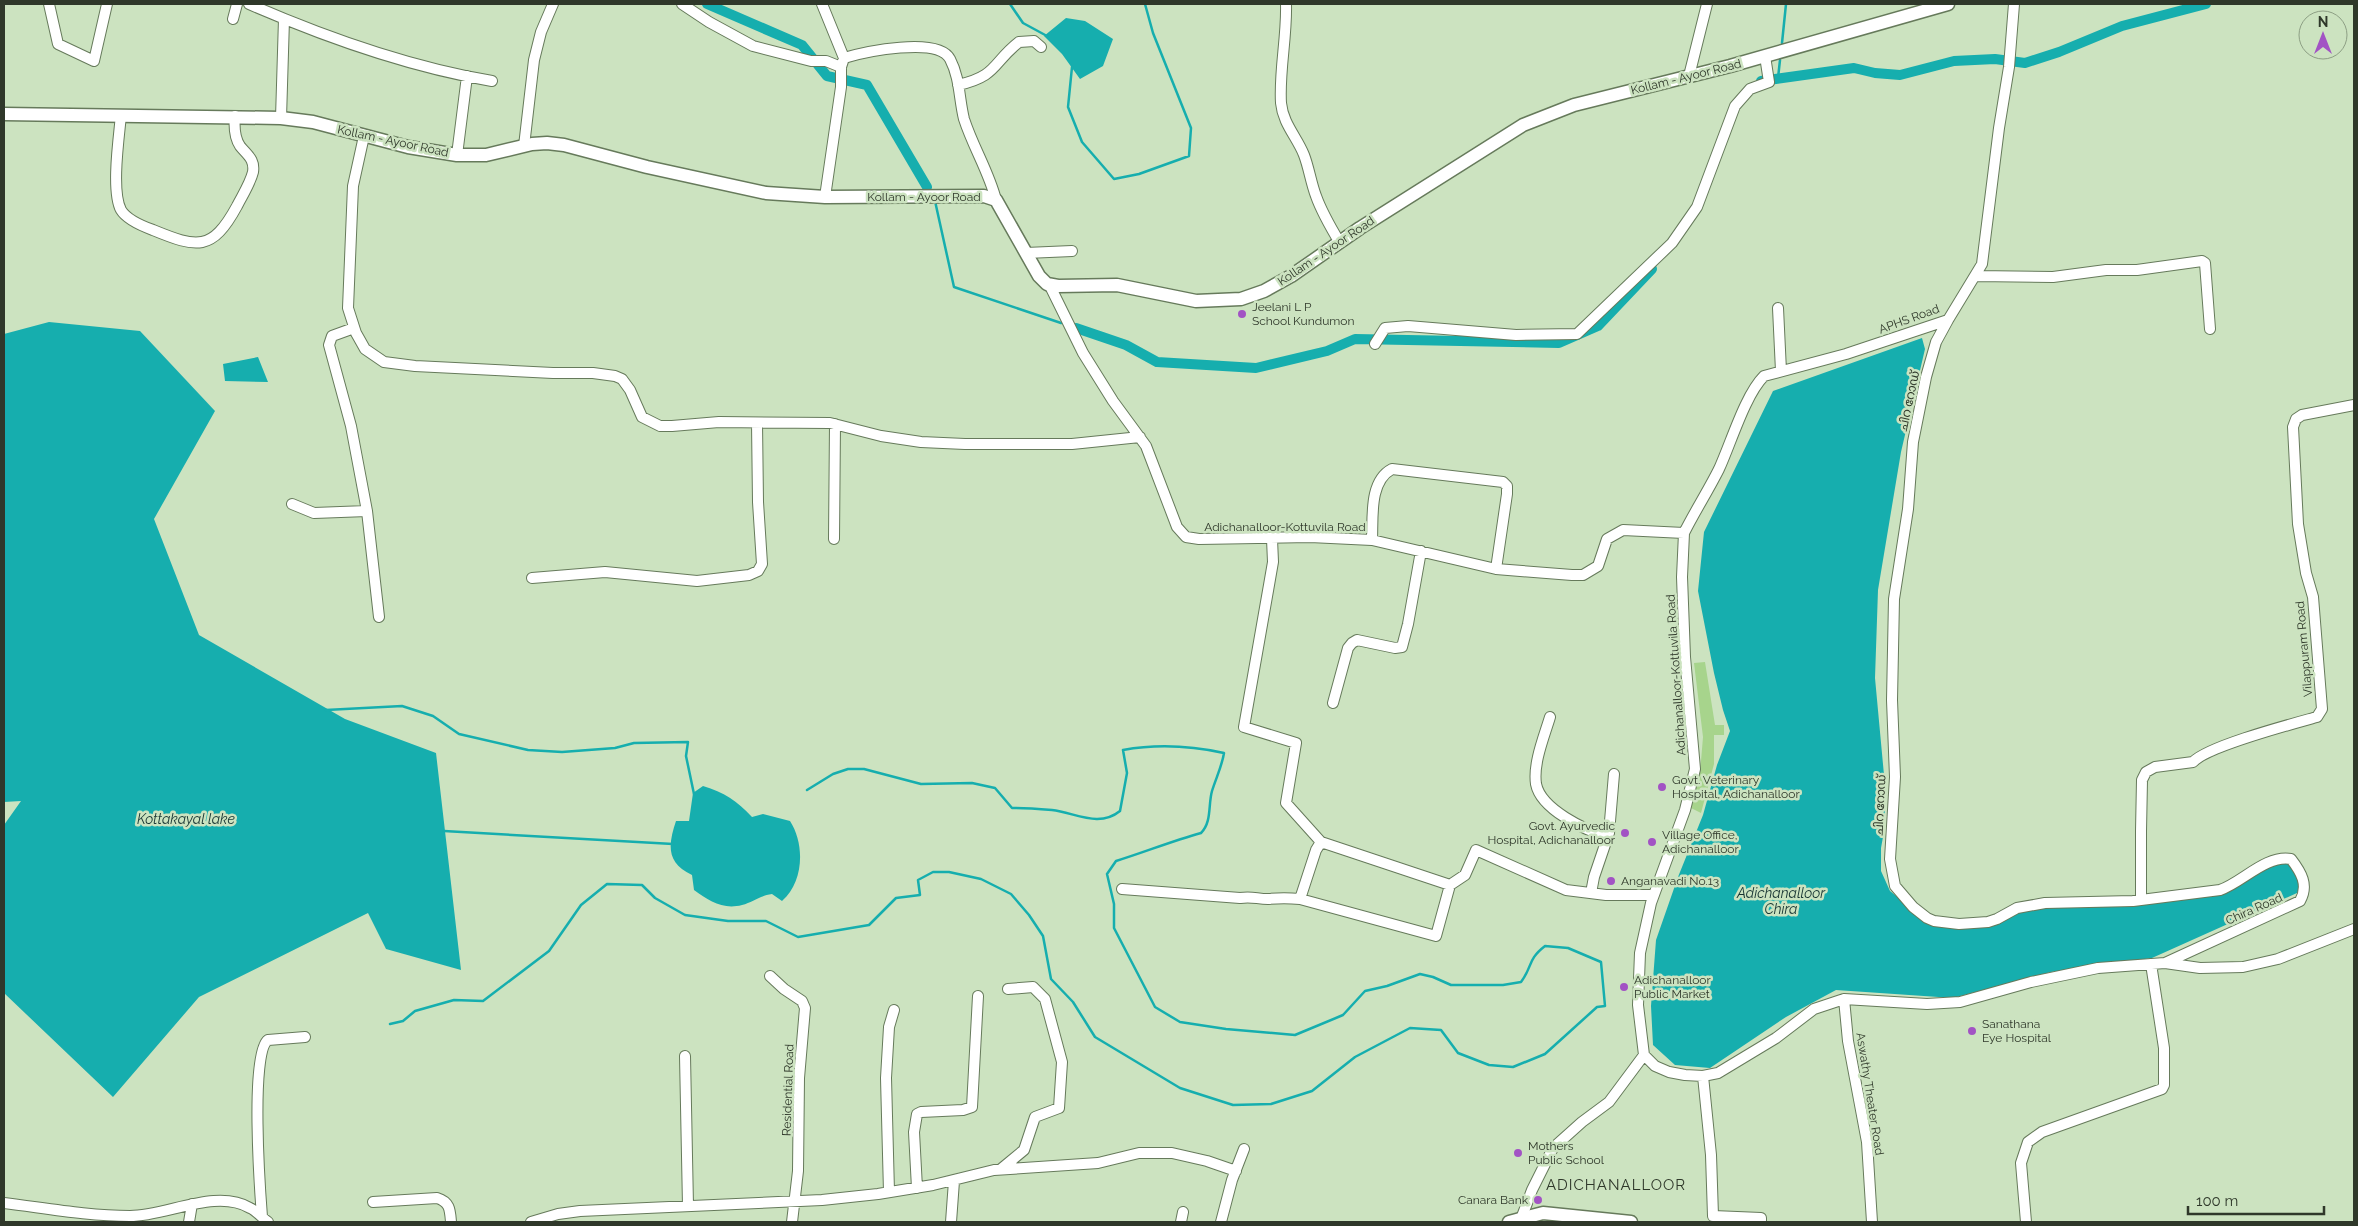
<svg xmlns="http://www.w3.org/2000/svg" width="2358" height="1226" viewBox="0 0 2358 1226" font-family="Raleway,'Noto Sans Malayalam',sans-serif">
<rect width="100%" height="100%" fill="#cce3c0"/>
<path fill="#a7d48c" d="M1705,662L1715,725H1724V735H1714V764L1701,813L1691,808L1700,773L1703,737L1694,663Z"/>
<path fill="#16aeae" d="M1066,18L1085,21L1113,39L1103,66L1080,79L1062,54L1044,36Z
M49,322L140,331L215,411L154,519L199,635L345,719L436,753L461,970L386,949L368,913L199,997L113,1097L4,993V825L21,801L4,802V334Z
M1922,338L1925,349L1901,452L1878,590L1875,678L1884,775L1885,826L1881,848V871L1890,891L1919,915L1943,927L2024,910L2221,894L2281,859L2290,865L2301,885L2297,893L2152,958L2051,972L1953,998L1836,990L1786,1017L1710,1068L1675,1065L1653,1045L1651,1006L1656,940L1678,877L1703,815L1717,765L1730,731L1723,710L1714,673L1698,591L1704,532L1773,391Z
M258,357L268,382L225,381L223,364Z
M703,786C724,792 737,801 752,817L763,814L790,821C805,844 804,882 782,901L772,894C759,896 753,902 742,905C723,910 709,901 694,890L692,875C666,863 668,845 676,821H689L693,793Z"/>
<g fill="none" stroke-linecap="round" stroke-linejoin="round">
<path stroke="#16aeae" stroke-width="2.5" d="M1010,4L1023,23L1047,36
M1782,43L1786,4
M1072,67L1068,107L1082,142L1114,179L1139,174L1189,156L1191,128L1153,33L1145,4
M1778,78L1780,60
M935,201L954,287L1061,323
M326,710L402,706L433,716L459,734L528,750L562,752L615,748L634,743L688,742L686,756L694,794
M444,831L673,844
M390,1024L403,1021L415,1011L454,1000L483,1001L549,951L581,905L607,884L642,885L655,898L685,915L728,921H766L798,937L869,925L896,898L920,895L918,880L933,872H949L981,879L1011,894L1029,915L1043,936L1051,979L1073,1002L1095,1037L1180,1088L1233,1105L1271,1104L1312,1091L1355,1057L1410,1028L1441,1030L1458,1053L1489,1065L1513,1067L1545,1054L1597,1007L1605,1006L1601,962L1568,948L1545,946C1527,960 1533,966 1521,982L1503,985H1451L1433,977L1420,974L1387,986L1365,991L1343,1015L1295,1035L1226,1029L1180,1022L1155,1007L1114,928V904L1107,874L1116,861C1145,852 1172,841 1201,833C1212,822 1208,805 1212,791C1216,778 1222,766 1224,753C1192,746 1156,744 1123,750L1127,773L1120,811C1099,828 1076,813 1052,810C1039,809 1025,808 1012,808L995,788L972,783L921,784L864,769H848L833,774L807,790"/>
<path stroke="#16aeae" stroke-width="10" d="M707,4L802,45L827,76L867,85L927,187
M1761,81L1854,68L1875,73L1900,75L1954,61L1995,59L2025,63L2059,52L2122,26L2206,4
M1076,328L1126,345L1157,362L1256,368L1327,351L1355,339L1559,343L1598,326L1652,269"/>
<defs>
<path id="minor" d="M49,4L58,44L94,61L107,4
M249,4C327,38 409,67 492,81
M682,4L709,22L753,46L811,61H826L841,67
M822,4L844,58
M1286,4C1287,37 1279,71 1281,103C1283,124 1297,137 1304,155C1309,168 1311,183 1316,196C1322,213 1331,228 1340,243
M233,19L237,4
M1689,76L1707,4
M958,85C998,76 992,63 1019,42L1034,41L1041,47
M121,115C119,137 111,191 121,210C127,220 142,226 153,230C197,248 212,252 237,206C242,196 250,184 253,172C255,159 247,155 240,146C234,137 234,126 235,116
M281,118L284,19
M364,136L353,186L348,308L356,333L365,349L384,362L415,366L553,373H593L615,376L622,379L630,390L642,417L660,426H672L719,422L830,423L881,436L921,442L965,444H1072L1140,437
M524,146L534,60L541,32L553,4
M457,155L467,76
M825,197L841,87V67L844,58C864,52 938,36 950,59C960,78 959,99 964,119C973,147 989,172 996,200
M1026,253L1072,251
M1976,276L2053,277L2106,270H2137L2202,261L2205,263L2210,329
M1049,284L1083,353L1113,401L1146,446L1177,527L1186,537L1199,539L1310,537L1372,540L1496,569L1572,575H1583L1598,566L1607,539L1623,530L1684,533L1682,577L1685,657L1695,769L1685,810L1651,903L1640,953L1638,1005L1644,1055L1655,1066L1669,1072L1685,1075L1703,1076L1718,1073L1776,1038L1814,1009L1844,999L1927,1004L1960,1002L2031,982L2098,968L2165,963L2200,968L2243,967L2278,959L2354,929
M1778,308L1781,371
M1948,320L1936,342L1926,377L1913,442L1908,509L1894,599L1892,700L1895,777L1890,859L1895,886L1913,907L1927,918L1934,921L1959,924L1988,922L1997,919L2017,908L2045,903L2133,901L2220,890C2243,882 2265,855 2291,859C2301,872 2309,885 2300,901L2165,963
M354,328L332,336L329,345L351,426L367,511L379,617
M1375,344L1385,328L1408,326L1516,335L1577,334L1672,243L1697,207L1735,106L1750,89L1769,82L1765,56
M292,504L314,513L367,511
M1684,533C1695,511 1708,491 1719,469C1731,443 1745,395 1764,376L1846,354L1948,320L1982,264L1999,128L2009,67L2014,4
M834,539L835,424
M1272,539L1273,562L1269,585L1244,727L1296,743L1286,803L1321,842
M1372,540C1373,517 1369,481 1392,469L1503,482L1507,486V494L1496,569
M532,578L605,572L697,581L749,575L758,571L762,564L758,502L757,423
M1333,703L1348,648L1352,643L1357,640L1395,648L1402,647L1408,624L1421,551
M1550,717C1544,737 1533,763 1536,784C1541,810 1586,830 1607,837
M1122,889L1240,898C1252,896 1257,899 1268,899C1280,898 1288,898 1300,899L1316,850L1321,842L1450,885L1465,875L1476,850L1566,890L1606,895H1653
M1591,893L1594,877L1609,833L1614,774
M1300,899L1436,936L1450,885
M2141,900V831L2142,780L2146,772L2155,767L2193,762C2208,746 2292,724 2317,717L2322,709L2313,597L2306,573L2298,524L2293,427L2296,419L2302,415L2354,405
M770,976L784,989L802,1001L805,1008L799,1078L798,1171L792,1222
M1844,999L1848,1041L1867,1142L1872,1222
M685,1056L688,1206
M1703,1076L1711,1155L1713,1216L1761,1218V1222
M1001,1169L1024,1150L1035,1117L1059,1108L1062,1062L1045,999L1033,987L1008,989
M917,1188L914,1132L917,1114L921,1112L963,1110L972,1107L978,996
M889,1192L886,1078L889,1027L894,1010
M373,1202L437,1198C450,1202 450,1210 451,1222
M4,1203C45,1208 88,1216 130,1216C167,1216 216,1188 250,1208C257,1211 262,1218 268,1222
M262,1217C260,1191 250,1052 268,1040L305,1037
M1521,1219L1532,1190L1553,1148L1582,1122L1609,1102L1644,1055
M189,1222L192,1204
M531,1222L558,1214L580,1211L822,1200L878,1194L933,1185L994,1170L1098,1163L1139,1153H1172L1207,1161L1236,1171
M951,1222L954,1181
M1181,1222L1183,1212
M1221,1222L1232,1180L1244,1149
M2026,1222L2021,1163L2028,1142L2042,1132L2162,1089L2164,1085V1048L2151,964"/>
<path id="major" d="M4,114L281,118L313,122L408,147L457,155H486L532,144L547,143L564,145L647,167L766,193L825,197L984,196L996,200L1039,276L1047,284L1058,286L1117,285L1196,301L1241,299L1264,291L1291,276L1360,228L1523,125L1574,105L1730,66L1948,4
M1509,1222L1543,1213L1631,1222"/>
</defs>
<use href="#minor" stroke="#667a5b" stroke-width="12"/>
<use href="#major" stroke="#667a5b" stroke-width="15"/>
<use href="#minor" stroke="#fff" stroke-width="10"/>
<use href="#major" stroke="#fff" stroke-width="12"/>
</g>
<g fill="#a253c4" stroke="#cce3c0" stroke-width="2">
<circle cx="1242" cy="314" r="5"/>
<circle cx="1662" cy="787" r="5"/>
<circle cx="1625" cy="833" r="5"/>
<circle cx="1652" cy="842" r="5"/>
<circle cx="1611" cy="881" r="5"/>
<circle cx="1624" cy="987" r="5"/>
<circle cx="1972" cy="1031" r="5"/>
<circle cx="1518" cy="1153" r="5"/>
<circle cx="1538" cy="1200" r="5"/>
</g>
<g text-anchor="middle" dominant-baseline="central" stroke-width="5" stroke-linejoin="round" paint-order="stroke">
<g font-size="12" fill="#2f382a" stroke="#cce3c0">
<text transform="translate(1686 77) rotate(-14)">Kollam - Ayoor Road</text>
<text transform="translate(393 141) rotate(12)">Kollam - Ayoor Road</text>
<text x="924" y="197">Kollam - Ayoor Road</text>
<text transform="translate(1326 251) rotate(-34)">Kollam - Ayoor Road</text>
<text transform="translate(1909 319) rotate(-20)">APHS Road</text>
<text transform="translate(1909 401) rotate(-78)">ചിറ റോഡ്</text>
<text x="1285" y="527">Adichanalloor-Kottuvila Road</text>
<text transform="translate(2304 649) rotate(-95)">Vilappuram Road</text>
<text transform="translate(1676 675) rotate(-94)">Adichanalloor-Kottuvila Road</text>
<text transform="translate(1880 805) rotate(-87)">ചിറ റോഡ്</text>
<text transform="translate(2254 909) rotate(-24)">Chira Road</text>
<text transform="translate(788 1090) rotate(-88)">Residential Road</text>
<text transform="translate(1870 1094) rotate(81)">Aswathy Theater Road</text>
</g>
<g font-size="12" fill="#2f382a" stroke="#cce3c0" text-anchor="start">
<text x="1252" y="307">Jeelani L P<tspan x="1252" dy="14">School Kundumon</tspan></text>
<text x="1672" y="780">Govt. Veterinary<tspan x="1672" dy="14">Hospital, Adichanalloor</tspan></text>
<text x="1615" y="826" text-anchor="end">Govt. Ayurvedic<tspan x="1615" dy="14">Hospital, Adichanalloor</tspan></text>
<text x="1662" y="835">Village Office,<tspan x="1662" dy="14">Adichanalloor</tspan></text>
<text x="1621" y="881">Anganavadi No.13</text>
<text x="1634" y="980">Adichanalloor<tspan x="1634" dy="14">Public Market</tspan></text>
<text x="1982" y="1024">Sanathana<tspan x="1982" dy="14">Eye Hospital</tspan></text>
<text x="1528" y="1146">Mothers<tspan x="1528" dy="14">Public School</tspan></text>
<text x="1528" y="1200" text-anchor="end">Canara Bank</text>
</g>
<g font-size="14" font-style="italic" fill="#163332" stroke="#cce3c0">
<text x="186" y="819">Kottakayal lake</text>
<text x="1781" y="893">Adichanalloor<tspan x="1781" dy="16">Chira</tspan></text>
</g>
<g font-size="15" letter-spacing="1" fill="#2f382a" stroke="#cce3c0">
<text x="1616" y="1185">ADICHANALLOOR</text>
</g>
</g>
<rect width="2358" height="1226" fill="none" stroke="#2f382a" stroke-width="10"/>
<g transform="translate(2323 35)"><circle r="24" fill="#cce3c0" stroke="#8d9f84"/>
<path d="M0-4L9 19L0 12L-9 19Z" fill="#a253c4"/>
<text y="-8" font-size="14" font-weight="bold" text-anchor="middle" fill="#2f382a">N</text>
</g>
<path d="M2188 1206v8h136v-8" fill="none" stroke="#2f382a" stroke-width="2.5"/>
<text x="2196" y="1206" font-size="15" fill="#2f382a" stroke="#cce3c0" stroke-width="4" paint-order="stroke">100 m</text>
</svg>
